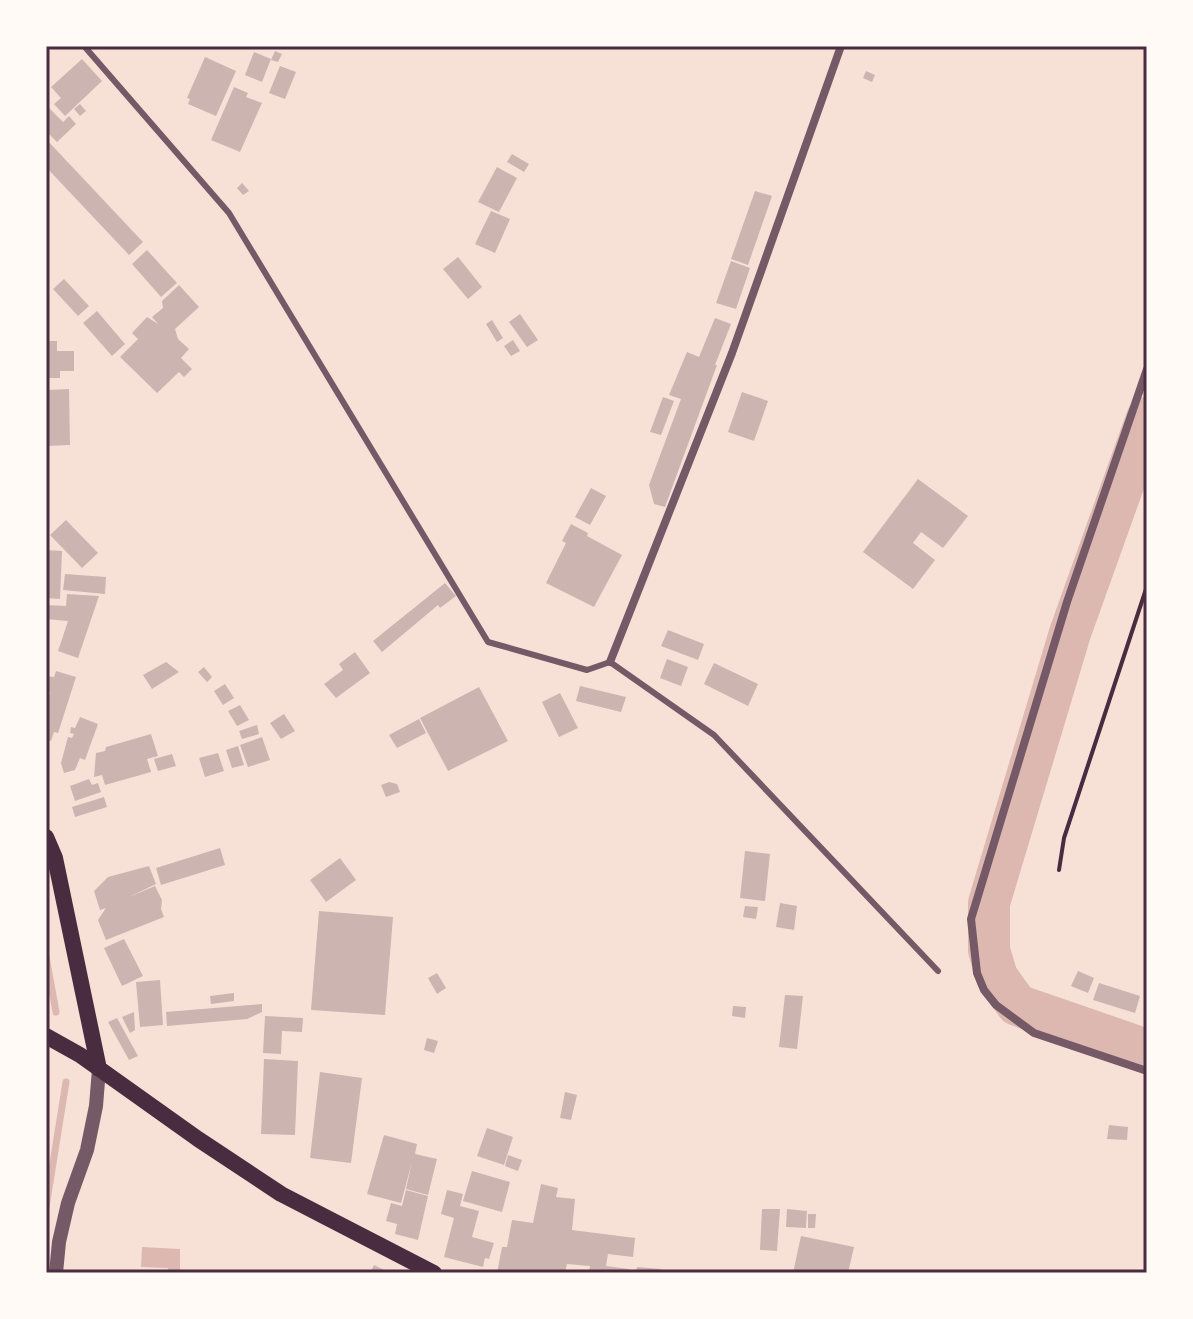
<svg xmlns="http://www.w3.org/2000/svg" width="1193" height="1319" viewBox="0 0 1193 1319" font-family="Montserrat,sans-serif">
<rect width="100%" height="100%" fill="#f7e1d7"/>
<path fill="#dcb8b0" d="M142,1247L180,1249V1273H168V1268L141,1267Z"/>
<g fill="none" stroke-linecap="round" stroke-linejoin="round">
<path stroke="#dcb8b0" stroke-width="7" d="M46,957L56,1012
M46,1207L66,1082"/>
<path stroke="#dcb8b0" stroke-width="42" d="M1147,418L1070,633L989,903V950L997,977L1017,1005L1147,1050"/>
</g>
<path fill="#ccb4b1" d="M275,51L282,54L278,62L271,60Z
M254,52L271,59L262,82L245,75Z
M205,57L236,71L216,116L188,104L190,99L187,98Z
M82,59L102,81L65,116L54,104L61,98L51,87Z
M280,66L296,72L285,99L269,93Z
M866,71L875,75L872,82L863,78Z
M234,87L248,93L246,97L262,103L240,152L211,140Z
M80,104L86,111L80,116L74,109Z
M46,105L63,122L69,116L76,124L57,142L46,131Z
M46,139L143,242L129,255L46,167Z
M512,154L529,164L524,172L507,162Z
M497,167L517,178L499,212L478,202Z
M242,183L249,191L243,195L237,188Z
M755,191L772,196L748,265L731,259Z
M491,211L510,219L495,253L475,244Z
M147,250L177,283L161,297L132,264Z
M458,257L482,287L468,299L443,269Z
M731,261L750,268L736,309L716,303Z
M64,279L89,306L78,316L53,289Z
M179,285L199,307L175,329L178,339L189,349L181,358L192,369L184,377L179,372L157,393L120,357L138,339L132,333L147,317L158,324L152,317L163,308L162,301Z
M97,311L125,344L112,356L83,323Z
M520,314L538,340L527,347L509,322Z
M715,318L731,324L715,365H717L665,507L654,504L649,485L681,399L669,395L687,352L699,357Z
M492,320L503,338L497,342L486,324Z
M513,340L520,351L511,356L504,346Z
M46,341H57V351H74V371H60V378H46Z
M69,389L70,445L46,446V390Z
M742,392L768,401L754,441L728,432Z
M663,397L674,401L661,435L650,432Z
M918,479L968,516L943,548L921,532L913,543L935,560L913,589L863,552Z
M591,488L606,496L590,525L575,517Z
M66,520L98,553L82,568L50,535Z
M571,524L588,533L587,536L622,555L594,607L546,583L566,543L562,541Z
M46,550L62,551L60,599L46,598Z
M65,574L106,577L105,594L63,590Z
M445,583L456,596L440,608L438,605L382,652L373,641Z
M67,594L99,596L78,658L58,651L68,621L46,619V605L66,606Z
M668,630L704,644L698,660L661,646Z
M355,652L370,673L336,698L324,684L343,670L339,664Z
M667,659L688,667L681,686L660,678Z
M166,662L179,672L152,689L143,675Z
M714,663L758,684L748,706L704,684Z
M204,667L212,677L207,682L198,672Z
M56,671L76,677L58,733L54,732L51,741L46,740V706L50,692L46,691V676L54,677Z
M225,684L234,698L223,705L214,691Z
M580,686L626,697L621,712L576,701Z
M479,687L508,741L448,771L420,718Z
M560,693L578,728L559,737L542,702Z
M240,705L249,720L237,726L228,711Z
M284,714L295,731L281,739L270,723Z
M80,717L98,724L85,760L80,758L75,770L64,773L61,763L68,737L72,738L74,734L70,733L71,727L75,728Z
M419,719L426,733L397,748L389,735Z
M257,725L259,734L242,739L239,731Z
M151,734L158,756L147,759L151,772L105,785L102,775L94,777L96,753L105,751L106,747Z
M262,737L270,760L248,767L240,745Z
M238,746L244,765L232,768L226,750Z
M218,753L224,771L205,777L199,758Z
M172,754L176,766L158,771L154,759Z
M89,779L92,785L98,783L101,792L75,801L70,786Z
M389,782L397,784L400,792L386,797L381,785Z
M104,797L107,807L75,817L72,807Z
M220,848L225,865L161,885L156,868Z
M745,851L770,854L765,901L740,898Z
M340,858L356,880L326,902L310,880Z
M149,866L156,884L129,897L155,886L162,900L161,909L164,917L106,940L98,920L106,908L100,910L94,891L108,877Z
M780,903L797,906L794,930L776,927Z
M745,906L758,907L756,919L743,917Z
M319,911L393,917L385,1015L311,1010Z
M124,939L143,976L122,986L104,948Z
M1078,971L1094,978L1088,993L1071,986Z
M437,973L446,988L437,994L428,978Z
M160,980L163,1025L140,1027L136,982Z
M1099,983L1140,996L1135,1013L1093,1000Z
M234,993V1001L211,1004L210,996Z
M785,995L803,996L797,1049L779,1047Z
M262,1004V1012L247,1019L167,1026L166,1012Z
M733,1006L746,1007L745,1018L732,1016Z
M134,1012L135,1030L130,1033L122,1017Z
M265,1016L303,1018L302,1032L282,1031L281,1054L263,1053Z
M117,1018L138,1056L129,1060L108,1022Z
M427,1038L438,1041L434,1053L424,1050Z
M264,1059L298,1061L295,1135L261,1134Z
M320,1072L362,1078L351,1163L310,1158Z
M565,1092L577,1095L571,1120L560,1118Z
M1109,1125L1128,1127L1127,1140L1107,1139Z
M487,1128L513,1137L504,1165L477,1156Z
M384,1135L417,1144L415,1154L437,1159L428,1195L406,1189L412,1162L401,1203L367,1194Z
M508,1155L522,1160L518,1171L505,1166Z
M472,1171L510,1182L502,1212L463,1201Z
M541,1184L558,1188L556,1197L575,1199L572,1230L635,1238L633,1257L608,1254L606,1266L629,1269V1273H589L590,1266L567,1264L565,1273H497L502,1247H507L512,1220L533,1223Z
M406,1190L428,1196L418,1240L395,1234L397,1224L386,1221L391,1203L402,1206Z
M447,1190L463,1194L460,1206L479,1211L472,1237L494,1243L489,1259L485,1258L483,1267L444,1257L454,1218L441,1214Z
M762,1209H780L777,1251L760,1250Z
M787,1209L807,1211L806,1228L786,1227Z
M808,1214H816L815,1228H808Z
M801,1236L854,1247L848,1273H793Z
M374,1265L390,1273H370Z
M637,1267L661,1269L660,1273H636Z"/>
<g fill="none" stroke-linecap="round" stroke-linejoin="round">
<path stroke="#4a2c40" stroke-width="4" d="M1059,870L1064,838L1147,586"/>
<path stroke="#755966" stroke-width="6" d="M84,46L229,213L488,642L587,670L610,662L714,735L938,971"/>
<path stroke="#755966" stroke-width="8" d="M1147,369L1067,602L971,919L977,973L984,990L996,1005L1034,1033L1147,1071
M610,662L732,353L841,46"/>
<path stroke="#755966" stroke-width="14" d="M56,1273L59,1242L68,1203L87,1150L96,1106L99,1069"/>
<path stroke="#4a2c40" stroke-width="16" d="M46,837L55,858L99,1069
M46,1036L80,1055L198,1139L281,1194L434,1273"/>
</g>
<rect width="1193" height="1319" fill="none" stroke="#fffaf5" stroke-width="96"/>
<rect x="48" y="48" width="1097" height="1223" fill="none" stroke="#4a2c40" stroke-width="3"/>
</svg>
